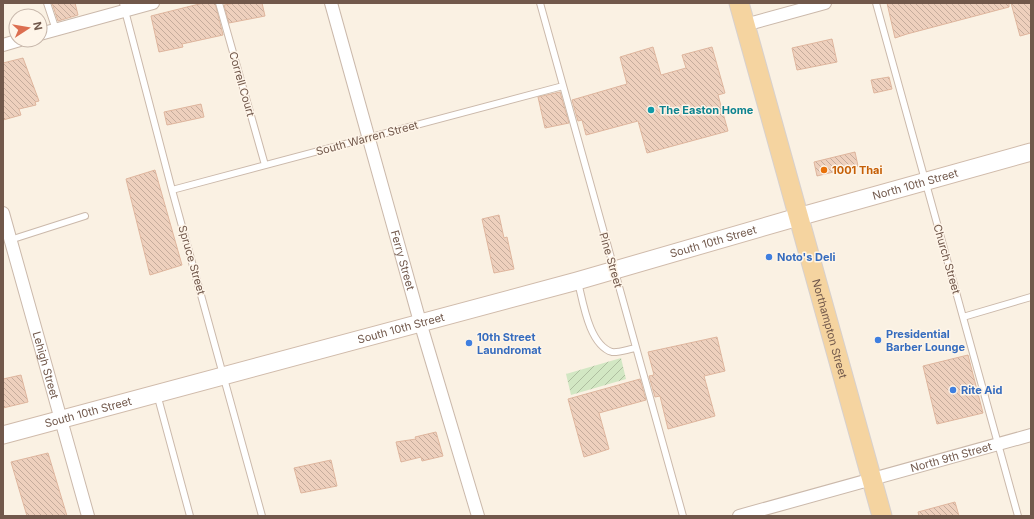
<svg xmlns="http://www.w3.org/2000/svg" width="1034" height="519" viewBox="0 0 1034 519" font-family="Inter,sans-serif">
<defs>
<pattern id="garden-furrows" width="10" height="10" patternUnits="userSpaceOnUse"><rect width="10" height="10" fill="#d2e7c3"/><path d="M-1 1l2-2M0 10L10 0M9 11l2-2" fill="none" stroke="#afbea0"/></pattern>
<pattern id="building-back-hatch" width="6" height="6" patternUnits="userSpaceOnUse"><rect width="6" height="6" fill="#eed0bd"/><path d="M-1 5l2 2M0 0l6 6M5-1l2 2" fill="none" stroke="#c5ac9c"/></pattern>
</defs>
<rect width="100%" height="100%" fill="#faf1e3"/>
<path fill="url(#garden-furrows)" d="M621,358L626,379L571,395L566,374Z"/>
<path fill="url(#building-back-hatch)" stroke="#dfb69e" d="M52,3H75L78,15L58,21Z
M203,3H215L223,35L182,44L183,47L159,52L151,16Z
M235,3H262L265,16L229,23L224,5Z
M887,3H1009V7L907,34L895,38Z
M1011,3H1031V33L1020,36Z
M832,39L837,62L797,70L792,48Z
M653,47L661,75L686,68L682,55L712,47L725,93L718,95L728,131L647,153L638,121L586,135L582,120L578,121L572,100L627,84L620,57Z
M23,58L39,101L35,102L36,105L19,109L21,115L3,120V63Z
M889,77L892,89L874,93L871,80Z
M560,92L569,123L545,128L538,97Z
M201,104L204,117L167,125L164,112Z
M855,152L858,166L817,176L814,162Z
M155,170L182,265L150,275L126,179Z
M499,215L504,238L507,237L514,269L494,273L482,219Z
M717,337L725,371L704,376L715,416L668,429L660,396L655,397L649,376L654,375L648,352Z
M968,355L983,413L937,424L923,366Z
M21,375L28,402L3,408V379Z
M640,379L646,400L599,413L609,449L584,457L568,399Z
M436,432L443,456L422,461L421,457L401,462L396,442L416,439L415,437Z
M48,453L67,516H27L11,462Z
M331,460L337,486L301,493L294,468Z
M955,502L959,516H919L918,512Z"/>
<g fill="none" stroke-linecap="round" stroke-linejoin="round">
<defs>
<path id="lane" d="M47,3L56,30
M123,3L172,190L262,516
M219,3L265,165
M540,3L683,516
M876,3L1018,516
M172,190L563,86
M10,240L85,216
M578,282C583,302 589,345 612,352C618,353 629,349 636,348
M963,317L1031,297
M157,394L190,516"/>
<g id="street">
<path id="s1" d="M331,3L420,322L478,516"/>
<path d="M745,25L825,3"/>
<path d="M40,34L153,3"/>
<path d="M3,45L20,40"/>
<path id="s2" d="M3,213L88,516"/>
<path id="s3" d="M739,516L1031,435"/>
</g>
<g id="secondary">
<path id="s4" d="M3,435L577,281L798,217L1031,152"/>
</g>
<g id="primary">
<path id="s5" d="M739,3L882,516"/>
</g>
</defs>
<use href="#lane" stroke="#cbb9ab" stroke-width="8"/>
<use href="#street" stroke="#cbb9ab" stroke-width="14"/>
<use href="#secondary" stroke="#d0bbab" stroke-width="19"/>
<use href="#primary" stroke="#d7d0cd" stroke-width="21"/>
<use href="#lane" stroke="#fff" stroke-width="6"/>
<use href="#street" stroke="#fff" stroke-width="12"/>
<use href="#secondary" stroke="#fff" stroke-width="17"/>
<use href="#primary" stroke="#f5d4a0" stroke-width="19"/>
</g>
<circle fill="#0f9aa8" stroke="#fef5e9" stroke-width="1.5" cx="651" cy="110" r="4"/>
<circle fill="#e8710a" stroke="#fef5e9" stroke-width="1.5" cx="824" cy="170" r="4"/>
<g fill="#3f7fe0" stroke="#fef5e9" stroke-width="1.5">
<circle cx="769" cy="257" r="4"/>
<circle cx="878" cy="340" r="4"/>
<circle cx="469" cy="343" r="4"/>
<circle cx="953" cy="390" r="4"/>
</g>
<g text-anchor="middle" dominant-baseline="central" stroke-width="3" stroke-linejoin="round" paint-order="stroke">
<g font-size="11" fill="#71584b" stroke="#fef5e9">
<text transform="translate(242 84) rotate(74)">Correll Court</text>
<text transform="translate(367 138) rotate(-15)">South Warren Street</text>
<text stroke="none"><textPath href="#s4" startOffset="946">North 10th Street</textPath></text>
<text stroke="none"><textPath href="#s4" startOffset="736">South 10th Street</textPath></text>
<text transform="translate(947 259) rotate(74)">Church Street</text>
<text transform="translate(192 260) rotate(74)">Spruce Street</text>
<text stroke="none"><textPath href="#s1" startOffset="267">Ferry Street</textPath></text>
<text transform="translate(611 260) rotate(74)">Pine Street</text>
<text stroke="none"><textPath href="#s4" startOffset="412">South 10th Street</textPath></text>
<text stroke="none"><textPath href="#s5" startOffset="338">Northampton Street</textPath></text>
<text stroke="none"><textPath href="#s2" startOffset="158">Lehigh Street</textPath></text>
<text stroke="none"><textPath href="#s4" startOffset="88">South 10th Street</textPath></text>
<text stroke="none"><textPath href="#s3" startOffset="220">North 9th Street</textPath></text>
</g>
<g font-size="11" font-weight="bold" fill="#0d838f" stroke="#fef5e9" text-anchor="start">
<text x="659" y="110">The Easton Home</text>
</g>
<g font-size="11" font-weight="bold" fill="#c56008" stroke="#fef5e9" text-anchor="start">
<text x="832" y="170">1001 Thai</text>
</g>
<g font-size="11" font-weight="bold" fill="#366cbe" stroke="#fef5e9" text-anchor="start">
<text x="777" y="257">Noto's Deli</text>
<text x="886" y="334">Presidential<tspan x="886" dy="13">Barber Lounge</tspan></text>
<text x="477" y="337">10th Street<tspan x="477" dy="13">Laundromat</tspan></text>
<text x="961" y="390">Rite Aid</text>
</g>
</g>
<rect width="1034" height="519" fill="none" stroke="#71584b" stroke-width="8"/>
<g transform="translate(28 28) rotate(78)"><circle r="19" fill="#fef5e9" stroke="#c6b6aa"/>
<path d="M0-3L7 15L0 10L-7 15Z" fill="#dc6e50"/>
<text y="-6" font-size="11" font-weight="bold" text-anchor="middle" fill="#71584b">N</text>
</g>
</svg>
